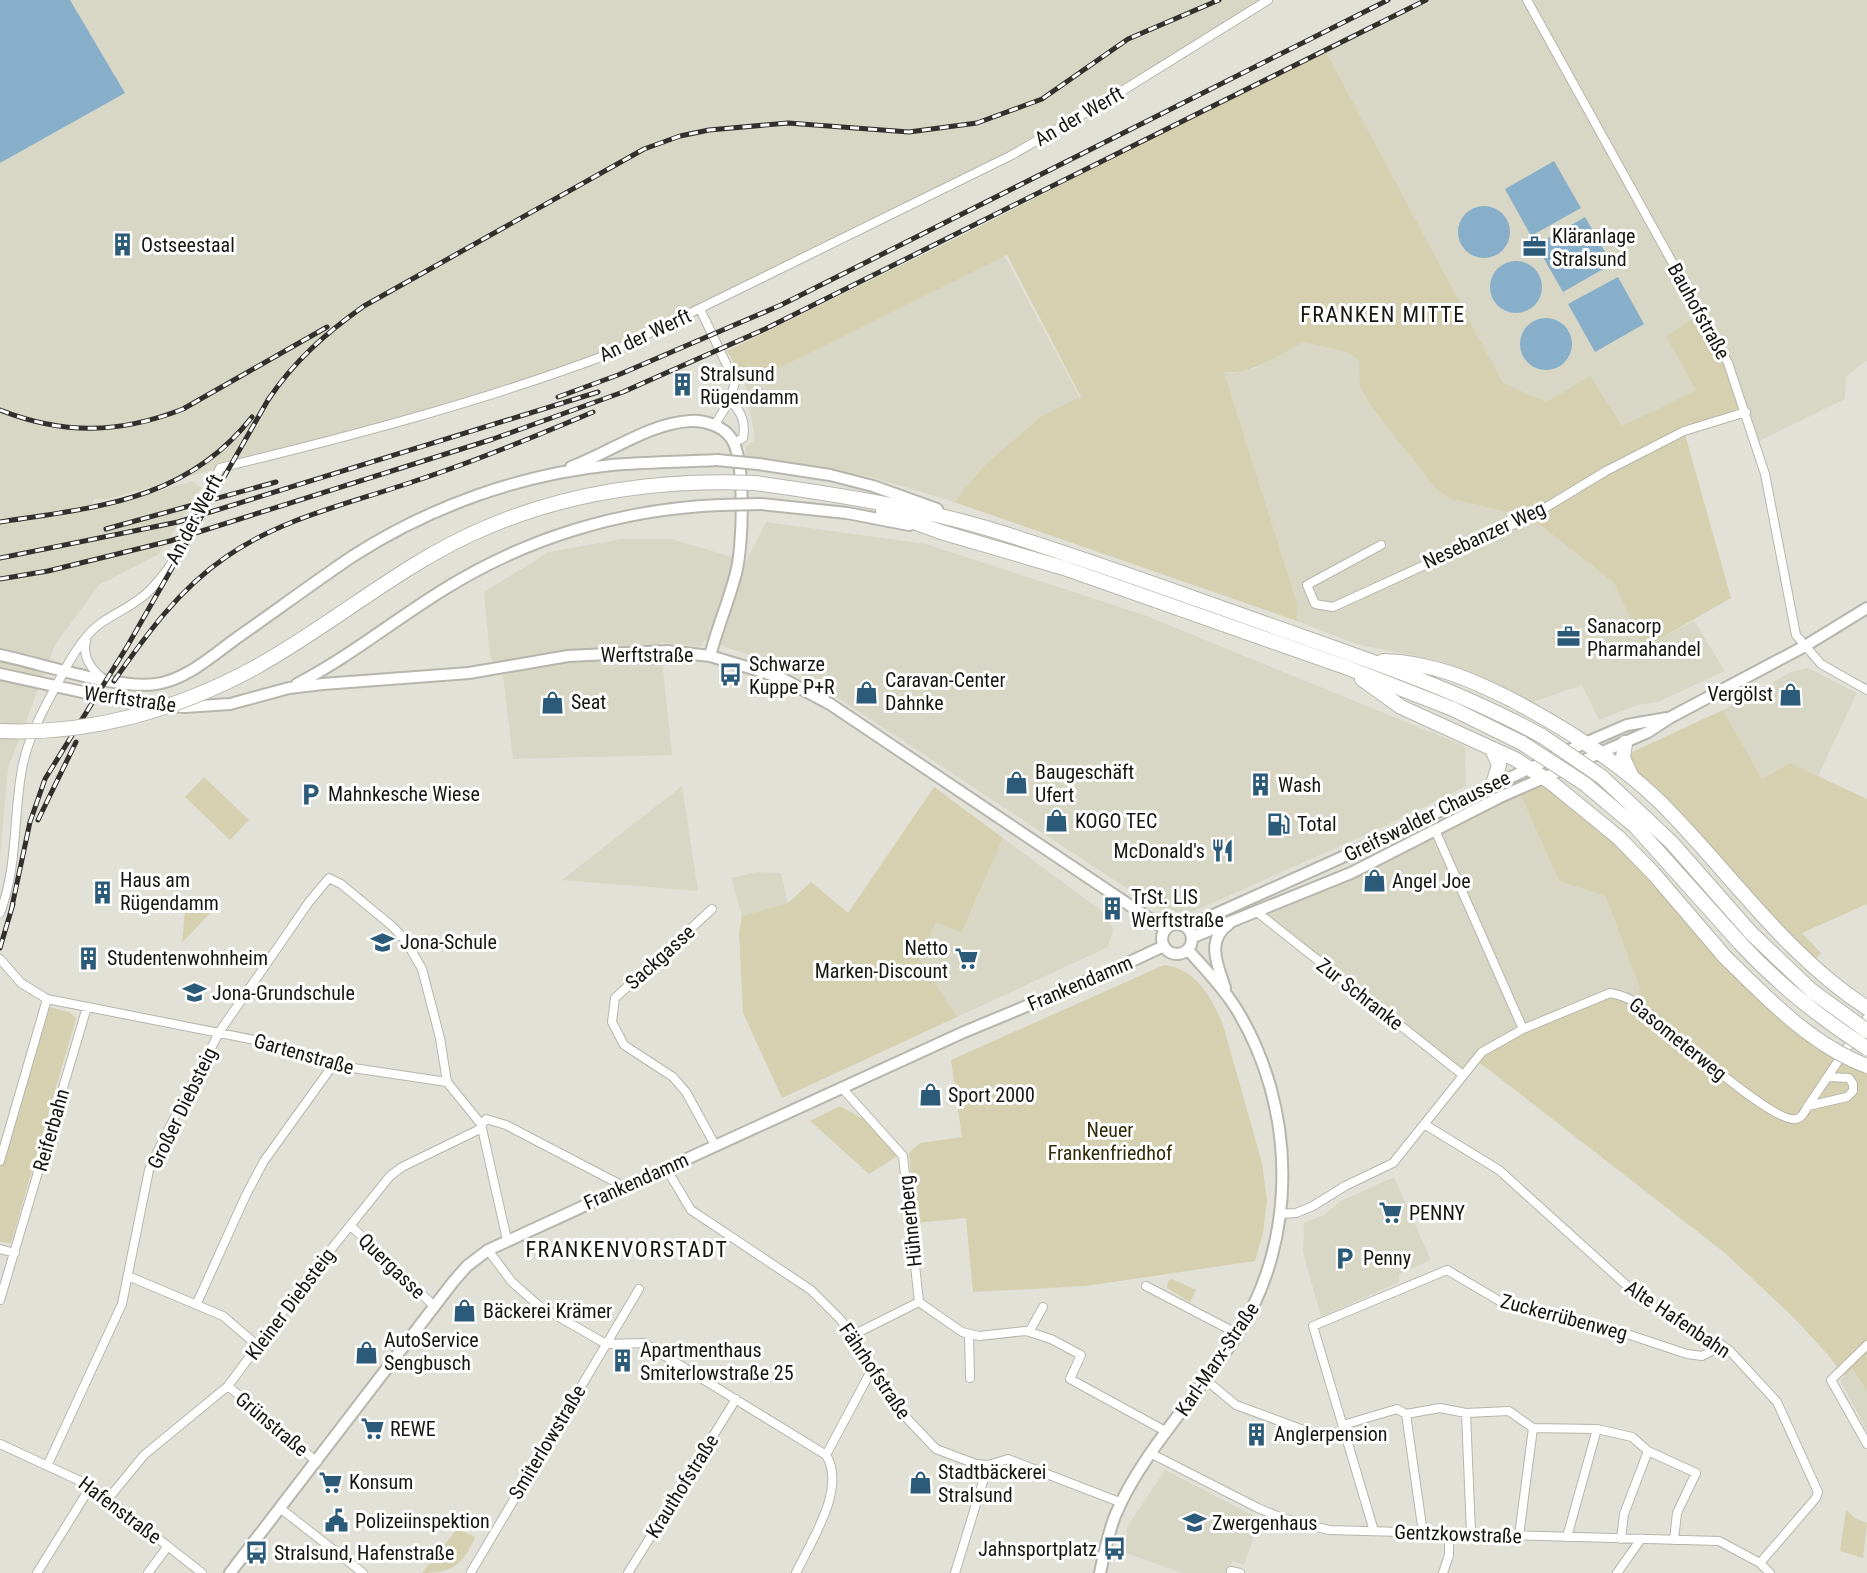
<svg xmlns="http://www.w3.org/2000/svg" width="1867" height="1573" viewBox="0 0 1867 1573" font-family="'Roboto Condensed',sans-serif">
<rect width="100%" height="100%" fill="#e2e1d7"/>
<path fill="#d8d6c4" d="M70,0H1268L1012,155L601,357L549,376L108,499H94L90,511L193,481L201,488L159,554L99,585L55,645L8,768L0,859V163L125,93Z
M1426,0H1867V360L1846,377L1845,399L1757,442L1746,412L1696,390L1622,426L1547,402L1503,383L1325,50Z
M1004,255L1080,398L984,466L954,502L872,477L745,456L746,447L754,440V432L744,381L773,371Z
M1304,342L1350,353L1360,361V386L1437,490L1451,499L1530,517L1614,583L1644,647L1694,621L1725,671L1658,702L1637,705L1599,720L1582,685L1533,702L1438,660L1359,645L1297,621V603L1224,372L1232,373L1256,368Z
M766,522L926,544L1144,615L1465,746L1466,786L1396,821L1199,909L1186,913L1162,910L1143,899L811,680L781,665L704,640L701,647L660,642L672,755L513,759L503,676L490,656L484,592L549,552L621,539H671L746,561Z
M1808,668L1857,693L1818,776L1790,763L1762,779L1723,710L1791,672Z
M682,786L698,891L562,880Z
M1518,789L1559,881L1606,895L1640,989L1636,1002L1482,1052L1463,1075L1257,912Z
M1003,838L1107,915L1113,930L1108,947L957,1017L919,958L936,923L963,931Z
M756,872L781,873L788,903L742,916L731,878Z
M1394,1177L1431,1260L1399,1274V1282L1321,1317L1303,1252L1304,1223L1324,1215L1341,1201Z
M1851,1369L1867,1391V1431L1840,1380Z
M1165,1470L1260,1519L1244,1565L1233,1561L1227,1573H1183L1125,1553L1127,1527Z"/>
<path fill="#d5d0af" d="M1325,50L1503,383L1547,402L1590,376L1622,426L1696,390L1666,336L1701,314L1728,363L1746,412L1684,431L1731,598L1644,648L1614,583L1530,517L1451,499L1437,490L1372,407L1360,386L1359,361L1350,353L1304,342C1279,355 1252,375 1224,372L1297,603V621L954,502L984,466L1043,415L1081,397L1007,255L773,371L744,381L727,351L969,232Z
M1723,710L1762,779L1790,763L1867,799V904L1802,933L1821,953L1816,959L1765,909L1671,805L1637,774L1628,754Z
M204,777L249,820L230,840L185,797Z
M1543,777L1581,806L1763,995L1867,1066V1391L1852,1369L1844,1376L1828,1355L1795,1319L1725,1253L1475,1059L1523,1029L1610,993L1635,1002L1640,989L1606,896L1559,881L1518,789Z
M934,787L1003,838L962,932L936,923L919,958L957,1017L782,1098L743,1013L739,933L742,916L788,903L811,882L848,913Z
M214,909L182,943L185,910Z
M1164,965C1197,968 1216,1003 1225,1032L1262,1163L1267,1201L1263,1233L1255,1261L1086,1286L973,1292L966,1218L915,1223L909,1153L920,1143L962,1137L951,1060Z
M49,1007L69,1012L76,1018L11,1243L0,1242V1168L45,1010Z
M840,1106L872,1124L897,1156L869,1174L810,1121Z
M1172,1279L1196,1290L1190,1302L1167,1288L1168,1281Z
M1846,1510L1856,1519L1867,1523L1863,1558L1840,1551Z
M457,1529L475,1537C463,1565 453,1573 422,1573Z"/>
<path fill="#87afca" d="M0,0H70L125,93L0,163Z
M1554,161L1581,208L1531,236L1505,189Z
M1458 232a26 26 0 1 1 52 0a26 26 0 1 1-52 0Z
M1585,217L1612,264L1563,292L1536,245Z
M1490 287a26 26 0 1 1 52 0a26 26 0 1 1-52 0Z
M1618,277L1644,324L1595,352L1568,304Z
M1520 344a26 26 0 1 1 52 0a26 26 0 1 1-52 0Z"/>
<g fill="none" stroke-linecap="round" stroke-linejoin="round">
<defs>
<path id="street" d="M1527,0L1728,363L1765,474L1796,635L1821,664L1867,690
M700,309L735,382L730,400L714,426
M730,400C741,412 746,421 743,438L734,443
M1381,545L1307,585L1315,604L1333,607L1530,517L1606,471L1684,431L1746,412
M86,641C82,656 91,669 102,678
M1435,830L1523,1029
M712,909L615,998L612,1022L624,1045L673,1077L686,1092L715,1145
M1257,912L1463,1075
M0,913C18,867 13,816 22,769C28,735 47,703 63,673C72,656 85,634 101,623C118,611 136,605 150,590C183,557 200,509 220,468C348,437 477,403 601,357L1012,155L1106,101L1268,0
M0,959L21,983L47,999L260,1041L333,1065L447,1082
M842,1088L903,1156L919,1302L851,1336
M1808,1106L1847,1097L1853,1091V1084L1849,1078L1829,1077
M1424,1124L1499,1170L1635,1293L1666,1316L1719,1343L1730,1351L1777,1402L1818,1492L1816,1498L1760,1563
M0,1161L47,999
M666,1168L691,1210L811,1290L841,1320L899,1410L936,1449L976,1464L988,1465L1008,1459L1122,1503
M1280,1214L1296,1213L1313,1206L1345,1186L1393,1163L1482,1052L1523,1029L1610,993C1620,995 1628,997 1636,1003C1659,1020 1773,1125 1796,1119C1802,1118 1805,1111 1808,1106L1867,1018
M350,1225L435,1307
M0,1249L15,1253
M488,1250L512,1282L538,1305L606,1344L644,1343L826,1455
M128,1276L223,1316L258,1346
M1146,1286L1238,1334
M0,1300L87,1007
M919,1302L962,1332L979,1336L1026,1331L1051,1339L1081,1355L1070,1379L1167,1432
M197,1303L246,1195L264,1161L333,1065
M1029,1332L1043,1307
M969,1334L970,1378
M1867,1345L1831,1380L1867,1444
M1206,1380L1236,1405L1309,1432L1346,1433
M228,1386L317,1462
M1466,1413L1471,1533
M1343,1425L1397,1409L1406,1414
M0,1444L91,1486L202,1573
M1152,1454L1258,1508L1282,1518L1329,1530L1719,1541L1760,1563L1770,1573
M48,1464L122,1304L149,1170L166,1134L220,1031L309,902L329,878L341,884L392,926L406,941L422,969L440,1038L447,1082L481,1124L507,1240
M108,1499L144,1455L228,1386L308,1278L390,1176L402,1167L478,1130L486,1119L506,1125L623,1186
M280,1508L363,1573
M1374,1531L1313,1326L1447,1270L1503,1303L1609,1328L1687,1354L1702,1356L1712,1351L1719,1343
M1423,1533L1406,1414L1440,1408L1466,1413L1509,1411L1533,1428L1597,1429L1632,1437L1648,1451L1696,1473L1677,1513L1674,1540
M1519,1536L1533,1428
M1567,1537L1597,1429
M1621,1539L1624,1514L1648,1451
M1231,1571L1240,1573
M471,1572L639,1289
M37,1573L91,1486
M148,1573L168,1546
M628,1573L736,1399
M796,1573C811,1541 847,1488 826,1455L871,1371
M955,1573L988,1465
M1443,1573L1449,1555V1533
M1617,1573L1641,1539"/>
<path id="secondary" d="M758,464L830,475L873,486L937,509
M571,467C609,453 650,423 690,421C704,420 723,426 731,438C746,458 743,548 736,573C729,601 717,628 710,656
M761,504L847,513L909,525
M0,655C39,663 119,690 156,684C185,680 211,657 234,640C274,612 313,583 353,556C431,506 521,474 612,465C647,462 682,462 717,460
M0,674L137,704L185,707L230,704L289,688L323,684L469,673L568,656L667,651L710,656L760,671L783,679L830,704L1165,929
M297,684C349,657 393,621 443,590C526,538 621,509 720,505
M1162 939a15 15 0 1 1 30 0a15 15 0 1 1-30 0Z
M1187,927L1347,855L1560,754L1627,725L1667,718
M1193,937L1351,873L1500,797L1648,732L1671,717L1805,646L1867,608
M1225,988C1218,966 1205,940 1229,924
M230,1573L453,1282L467,1266L488,1250L964,1032L1106,973L1164,946
M1100,1573C1104,1554 1108,1534 1115,1516C1140,1454 1201,1392 1237,1335C1299,1239 1296,1107 1237,1010C1223,987 1205,969 1188,950"/>
<path id="highway" d="M755,483C833,494 911,506 986,528C1079,556 1170,590 1261,622C1356,656 1453,687 1542,736
M883,511L941,532L1064,568L1348,668L1453,709L1522,743
M1383,661C1431,662 1470,679 1512,700C1565,728 1618,761 1661,803C1730,872 1784,954 1867,1008
M1362,679L1401,707L1515,759L1553,784L1619,838L1654,874L1725,957
M1625,743L1623,758L1631,775
M1492,749L1499,765L1493,784
M1602,777L1672,843L1751,933
M1585,784L1636,827L1740,943"/>
</defs>
<use href="#street" stroke="#b7b5ac" stroke-width="10"/>
<use href="#secondary" stroke="#b7b5ac" stroke-width="14"/>
<use href="#highway" stroke="#b7b5ac" stroke-width="16"/>
<use href="#street" stroke="#fff" stroke-width="8"/>
<use href="#secondary" stroke="#fff" stroke-width="10"/>
<use href="#highway" stroke="#fff" stroke-width="14"/>
<defs>
<path id="rail" d="M558,397L618,375L781,305L1388,0
M0,410C64,435 119,434 183,409L327,327
M0,522C98,507 186,501 252,417
M106,529L276,482
M0,558L178,522L598,392
M0,579L48,571L170,541L493,439L623,392L765,329L1426,0
M114,681C146,635 179,589 226,557C281,518 352,503 415,481C476,461 534,437 593,412
M38,820L76,742
M11,911L30,822L45,779L128,645L268,400C294,361 326,333 364,306L644,149L680,136L709,130L788,123L909,132L977,123L1042,99L1128,39L1219,0
M0,948L13,904"/>
</defs>
<use href="#rail" stroke="#31302c" stroke-width="5"/>
<use href="#rail" stroke="#fff" stroke-width="3" stroke-dasharray="9" stroke-linecap="butt"/>
<defs>
<path id="secondary-bridge" d="M717,460L758,464
M720,505L761,504"/>
<path id="highway-bridge" d="M0,731C89,735 178,710 256,667C334,624 402,563 485,528C571,491 662,479 755,483
M1542,736L1602,777
M1522,743L1585,784
M1751,933L1812,991L1867,1031
M1740,943C1778,984 1820,1018 1867,1048
M1725,957C1767,998 1811,1045 1867,1066"/>
</defs>
<use href="#secondary-bridge" stroke="#b7b5ac" stroke-width="14" stroke-linecap="butt"/>
<use href="#highway-bridge" stroke="#b7b5ac" stroke-width="16" stroke-linecap="butt"/>
<use href="#secondary-bridge" stroke="#fff" stroke-width="10"/>
<use href="#highway-bridge" stroke="#fff" stroke-width="14"/>
</g>
<defs>
<symbol id="building-bare" viewBox="-9 -9 18 18"><path d="M-4-6H4V6H1V3H-1V6H-4ZM-2.5-4.3h1.7v1.8h-1.7ZM.8-4.3h1.7v1.8H.8ZM-2.5-1h1.7V.8h-1.7ZM.8-1h1.7V.8H.8Z" fill="#2b5b79" stroke="#fff" stroke-width="2.5" paint-order="stroke"/></symbol>
<symbol id="office-bare" viewBox="-9 -9 18 18"><path d="M-6-3h4V-5.5h4V-3h4V5H-6ZM-1-4.5V-3h2v-1.5ZM-6 0V1H6V0Z" fill="#2b5b79" stroke="#fff" stroke-width="2.5" paint-order="stroke"/></symbol>
<symbol id="bus-bare" viewBox="-9 -9 18 18"><path d="M-5-6H5V4H4V6H2V4H-2V6H-4V4H-5ZM-3.5-4V0h7V-4ZM-3.5 1.2v1.5H-2V1.2ZM2 1.2v1.5H3.5V1.2Z" fill="#2b5b79" stroke="#fff" stroke-width="2.5" paint-order="stroke"/></symbol>
<symbol id="shop-bare" viewBox="-9 -9 18 18"><path d="M-5-2.5h2.3a2.7 3.5 0 0 1 5.4 0H5L5.5 6h-11ZM-1.5-2.5h3a1.5 2.3 0 0 0-3 0Z" fill="#2b5b79" stroke="#fff" stroke-width="2.5" paint-order="stroke"/></symbol>
<symbol id="parking-bare" viewBox="-9 -9 18 18"><path d="M-3.5-5.5H1a3.5 3.5 0 0 1 0 7H-1V5.5H-3.5ZM-1-3.4V-.6H.8a1.4 1.4 0 0 0 0-2.8Z" fill="#2b5b79" stroke="#fff" stroke-width="2.5" paint-order="stroke"/></symbol>
<symbol id="fuel-bare" viewBox="-9 -9 18 18"><path d="M-5.5-6h7V0h2V4h1.3V-2.5L3-4.5l.8-.8L6-3V5H2.5V1h-1V6h-7ZM-4.2-4.7v3.2H.2V-4.7Z" fill="#2b5b79" stroke="#fff" stroke-width="2.5" paint-order="stroke"/></symbol>
<symbol id="restaurant-bare" viewBox="-9 -9 18 18"><path d="M-5-6h1v4h1v-4h1v4h1v-4h1v5L-1.5 .5V6h-2V.5L-5-1ZM5-6V6H3V1.5H1.5Q1.5-4 5-6Z" fill="#2b5b79" stroke="#fff" stroke-width="2.5" paint-order="stroke"/></symbol>
<symbol id="school-bare" viewBox="-9 -9 18 18"><path d="M0-5L7-2L0 1L-7-2ZM-4 1L0 2.5L4 1V4Q0 6-4 4Z" fill="#2b5b79" stroke="#fff" stroke-width="2.5" paint-order="stroke"/></symbol>
<symbol id="supermarket-bare" viewBox="-9 -9 18 18"><path d="M-6-5.5h2.5l.6 2H6L4.5 2H-2.5L-4.4-4H-6ZM-1.5 3.2a1.3 1.3 0 1 0 .1 0ZM3 3.2a1.3 1.3 0 1 0 .1 0Z" fill="#2b5b79" stroke="#fff" stroke-width="2.5" paint-order="stroke"/></symbol>
<symbol id="civic-bare" viewBox="-9 -9 18 18"><path d="M-.6-6.5H3V-4.5H.6V-3L4-1V1h2V6H-6V1h2V-1L-.6-3ZM-1.2 2.5V6h2.4V2.5Z" fill="#2b5b79" stroke="#fff" stroke-width="2.5" paint-order="stroke"/></symbol>
</defs>
<g fill-rule="evenodd">
<use href="#building-bare" x="106" y="228" width="33" height="33"/>
<use href="#office-bare" x="1518" y="230" width="33" height="33"/>
<use href="#building-bare" x="666" y="368" width="33" height="33"/>
<use href="#office-bare" x="1552" y="620" width="33" height="33"/>
<use href="#bus-bare" x="714" y="658" width="33" height="33"/>
<use href="#shop-bare" x="850" y="676" width="33" height="33"/>
<use href="#shop-bare" x="1774" y="678" width="33" height="33"/>
<use href="#shop-bare" x="536" y="686" width="33" height="33"/>
<use href="#shop-bare" x="1000" y="766" width="33" height="33"/>
<use href="#building-bare" x="1244" y="768" width="33" height="33"/>
<use href="#parking-bare" x="294" y="778" width="33" height="33"/>
<use href="#shop-bare" x="1040" y="804" width="33" height="33"/>
<use href="#fuel-bare" x="1262" y="808" width="33" height="33"/>
<use href="#restaurant-bare" x="1206" y="834" width="33" height="33"/>
<use href="#shop-bare" x="1358" y="864" width="33" height="33"/>
<use href="#building-bare" x="86" y="876" width="33" height="33"/>
<use href="#building-bare" x="1096" y="892" width="33" height="33"/>
<use href="#school-bare" x="366" y="926" width="33" height="33"/>
<use href="#building-bare" x="72" y="942" width="33" height="33"/>
<use href="#supermarket-bare" x="950" y="942" width="33" height="33"/>
<use href="#school-bare" x="178" y="976" width="33" height="33"/>
<use href="#shop-bare" x="914" y="1078" width="33" height="33"/>
<use href="#supermarket-bare" x="1374" y="1196" width="33" height="33"/>
<use href="#parking-bare" x="1328" y="1242" width="33" height="33"/>
<use href="#shop-bare" x="448" y="1294" width="33" height="33"/>
<use href="#shop-bare" x="350" y="1336" width="33" height="33"/>
<use href="#building-bare" x="606" y="1344" width="33" height="33"/>
<use href="#supermarket-bare" x="356" y="1412" width="33" height="33"/>
<use href="#building-bare" x="1240" y="1418" width="33" height="33"/>
<use href="#supermarket-bare" x="314" y="1466" width="33" height="33"/>
<use href="#shop-bare" x="904" y="1466" width="33" height="33"/>
<use href="#civic-bare" x="320" y="1504" width="33" height="33"/>
<use href="#school-bare" x="1178" y="1506" width="33" height="33"/>
<use href="#bus-bare" x="1098" y="1532" width="33" height="33"/>
<use href="#bus-bare" x="240" y="1536" width="33" height="33"/>
</g>
<g text-anchor="middle" dominant-baseline="central" stroke-width="6" stroke-linejoin="round" paint-order="stroke">
<g font-size="20" fill="#171613" stroke="#fff">
<text transform="translate(1079 116) rotate(-30)">An der Werft</text>
<text transform="translate(1699 311) rotate(61)">Bauhofstraße</text>
<text transform="translate(645 335) rotate(-25)">An der Werft</text>
<text transform="translate(194 519) rotate(-62)">An der Werft</text>
<text transform="translate(1484 535) rotate(-25)">Nesebanzer Weg</text>
<text x="647" y="655">Werftstraße</text>
<text transform="translate(130 699) rotate(8)">Werftstraße</text>
<text transform="translate(1427 816) rotate(-26)">Greifswalder Chaussee</text>
<text transform="translate(660 957) rotate(-42)">Sackgasse</text>
<text transform="translate(1080 983) rotate(-23)">Frankendamm</text>
<text transform="translate(1360 994) rotate(38)">Zur Schranke</text>
<text transform="translate(1678 1039) rotate(39)">Gasometerweg</text>
<text transform="translate(304 1054) rotate(16)">Gartenstraße</text>
<text transform="translate(182 1108) rotate(-64)">Großer Diebsteig</text>
<text transform="translate(51 1130) rotate(-74)">Reiferbahn</text>
<text transform="translate(636 1181) rotate(-24)">Frankendamm</text>
<text transform="translate(910 1221) rotate(-96)">Hühnerberg</text>
<text transform="translate(392 1266) rotate(44)">Quergasse</text>
<text transform="translate(290 1304) rotate(-53)">Kleiner Diebsteig</text>
<text transform="translate(1564 1317) rotate(15)">Zuckerrübenweg</text>
<text transform="translate(1678 1319) rotate(34)">Alte Hafenbahn</text>
<text transform="translate(1217 1359) rotate(-56)">Karl-Marx-Straße</text>
<text transform="translate(875 1371) rotate(56)">Fährhofstraße</text>
<text transform="translate(272 1424) rotate(40)">Grünstraße</text>
<text transform="translate(547 1442) rotate(-59)">Smiterlowstraße</text>
<text transform="translate(682 1486) rotate(-58)">Krauthofstraße</text>
<text transform="translate(120 1510) rotate(37)">Hafenstraße</text>
<text transform="translate(1458 1534) rotate(2)">Gentzkowstraße</text>
</g>
<g font-size="20" fill="#171613" stroke="#fff" text-anchor="start">
<text x="1552" y="236">Kläranlage<tspan x="1552" dy="23">Stralsund</tspan></text>
<text x="141" y="245">Ostseestaal</text>
<text x="700" y="374">Stralsund<tspan x="700" dy="23">Rügendamm</tspan></text>
<text x="1587" y="626">Sanacorp<tspan x="1587" dy="23">Pharmahandel</tspan></text>
<text x="749" y="664">Schwarze<tspan x="749" dy="23">Kuppe P+R</tspan></text>
<text x="885" y="680">Caravan-Center<tspan x="885" dy="23">Dahnke</tspan></text>
<text x="1773" y="694" text-anchor="end">Vergölst</text>
<text x="571" y="702">Seat</text>
<text x="1035" y="772">Baugeschäft<tspan x="1035" dy="23">Ufert</tspan></text>
<text x="1278" y="785">Wash</text>
<text x="328" y="794">Mahnkesche Wiese</text>
<text x="1075" y="821">KOGO TEC</text>
<text x="1297" y="824">Total</text>
<text x="1205" y="851" text-anchor="end">McDonald's</text>
<text x="120" y="880">Haus am<tspan x="120" dy="23">Rügendamm</tspan></text>
<text x="1392" y="881">Angel Joe</text>
<text x="1131" y="897">TrSt. LIS<tspan x="1131" dy="23">Werftstraße</tspan></text>
<text x="400" y="942">Jona-Schule</text>
<text x="948" y="948" text-anchor="end">Netto<tspan x="948" dy="23">Marken-Discount</tspan></text>
<text x="107" y="958">Studentenwohnheim</text>
<text x="212" y="993">Jona-Grundschule</text>
<text x="948" y="1095">Sport 2000</text>
<text x="1409" y="1213">PENNY</text>
<text x="1363" y="1258">Penny</text>
<text x="483" y="1311">Bäckerei Krämer</text>
<text x="384" y="1340">AutoService<tspan x="384" dy="23">Sengbusch</tspan></text>
<text x="640" y="1350">Apartmenthaus<tspan x="640" dy="23">Smiterlowstraße 25</tspan></text>
<text x="390" y="1429">REWE</text>
<text x="1274" y="1434">Anglerpension</text>
<text x="938" y="1472">Stadtbäckerei<tspan x="938" dy="23">Stralsund</tspan></text>
<text x="349" y="1482">Konsum</text>
<text x="355" y="1521">Polizeiinspektion</text>
<text x="1212" y="1523">Zwergenhaus</text>
<text x="1097" y="1549" text-anchor="end">Jahnsportplatz</text>
<text x="274" y="1553">Stralsund, Hafenstraße</text>
</g>
<g font-size="20" fill="#322c08" stroke="#fff">
<text x="1110" y="1130">Neuer<tspan x="1110" dy="23">Frankenfriedhof</tspan></text>
</g>
<g font-size="22" letter-spacing="1.5" fill="#171613" stroke="#fff">
<text x="1383" y="314">FRANKEN MITTE</text>
<text x="627" y="1249">FRANKENVORSTADT</text>
</g>
</g>
</svg>
